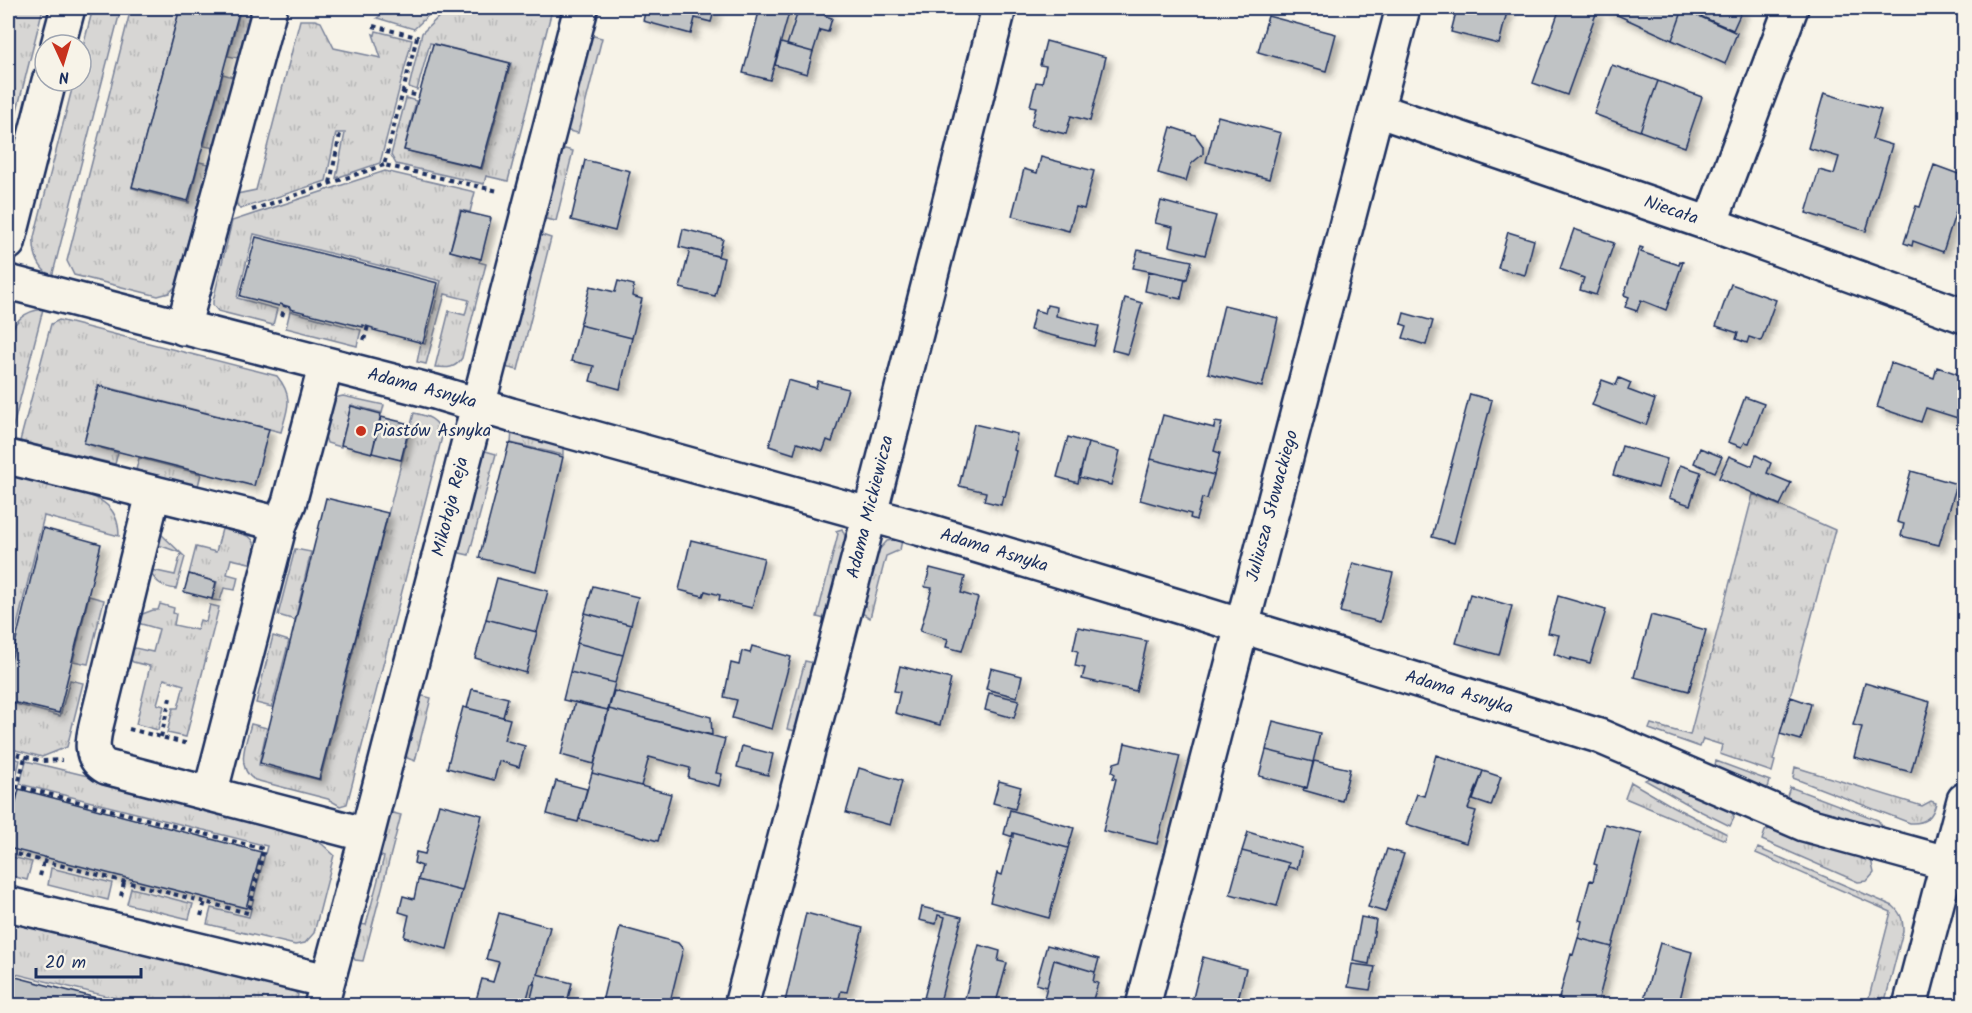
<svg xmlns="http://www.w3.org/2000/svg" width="1972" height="1013" viewBox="0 0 1972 1013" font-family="Kalam,sans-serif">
<defs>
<pattern id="grass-tufts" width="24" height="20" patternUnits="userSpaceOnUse" patternTransform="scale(1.5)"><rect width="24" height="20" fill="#d7d6d4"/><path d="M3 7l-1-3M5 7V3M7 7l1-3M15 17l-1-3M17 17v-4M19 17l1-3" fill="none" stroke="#b8b8b8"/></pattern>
<filter id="shadow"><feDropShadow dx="5.5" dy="5.5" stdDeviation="3" flood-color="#0004"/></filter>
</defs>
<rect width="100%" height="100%" fill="#f7f3e8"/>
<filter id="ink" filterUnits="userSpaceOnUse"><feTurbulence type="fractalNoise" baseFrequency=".0167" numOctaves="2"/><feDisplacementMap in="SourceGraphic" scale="12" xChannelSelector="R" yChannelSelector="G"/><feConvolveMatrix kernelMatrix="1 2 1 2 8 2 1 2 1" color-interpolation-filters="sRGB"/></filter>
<g filter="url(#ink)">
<path fill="url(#grass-tufts)" stroke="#798299" stroke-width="1.5" d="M8,8H43L8,146Z
M93,8H121L52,277C38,268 33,253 34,237L74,81H81V54Z
M131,8H180L132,188L189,203L199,162L209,164L176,286L169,293L158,296L74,275L67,261Z
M241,8H251L238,58L228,56Z
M392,8H436L414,29L377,18Z
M448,8H545L552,10L508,181L486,176L484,184L396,164L391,155L406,98L416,101L404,150L482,169L511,63L430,43L417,90L409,87L422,33Z
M300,20H315L321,22L334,48L381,58L373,34L375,35L376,31L412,40L380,163L336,178L345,133H336L326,181L240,209L235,202L237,194L256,190Z
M594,36L602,38L578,133L569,131L566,126L589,39Z
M223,74L233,77L214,148L204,146Z
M565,149L573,151L556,221L546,219L543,215L559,152Z
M385,171L475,192L470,212L460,210L450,251L481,259L479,262L486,264L462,358C455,369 447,368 435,367L449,311L465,315L469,300L445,294L426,364L417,362L421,343L425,344L441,281L254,234L237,298L277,309L273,325L218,311L213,305V301L232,221Z
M542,235L551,238L518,370L504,367L537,238Z
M43,309L8,447V342C12,322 23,311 43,309Z
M290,311L361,330L357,346L286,328Z
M59,320L277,376C294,397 288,408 281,432L98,385L84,443L118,453L115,464L20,441L51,324Z
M343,396L384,405L382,413L351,405L341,447L327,443L324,433L330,403L334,398Z
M414,413C429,416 436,419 443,433L347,804L340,806L328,799L255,780C235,768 246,742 251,724L267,728L259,765L320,780Z
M512,431L563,445V455L511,443Z
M482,450L496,454L469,555L460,553L457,549Z
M139,458L201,474L198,486L136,470Z
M11,475C27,480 44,484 61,488C90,495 119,499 119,536L44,516L8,662V488Z
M1753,494L1835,530L1773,760L1775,761L1772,772L1720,754L1722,745L1703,739L1700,747L1649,729L1651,724L1690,735Z
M222,529C248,536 260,533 254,564L231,559L227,574L238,577L235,590L224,588L220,601L212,600L217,582L189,574L196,547L216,552Z
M842,529L845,536V544L825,619L817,617L838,534L836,531Z
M161,534L185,557L176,589C162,587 157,583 149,571L152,570L175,575L181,553L156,544Z
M898,539L902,540L900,550L886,556L870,618L860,612L877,552L887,541Z
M295,549L311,552L295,620L278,615Z
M89,596L104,600L88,664L73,661Z
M160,604L174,608L173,613L176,614L174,625L197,630L200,620L206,622L210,605L219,607L186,737L167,733L173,708H178L184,685L164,679L157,704L164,706L158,730L136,724L150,666L133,662L129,658L131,652L135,648L153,652L159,629L138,623L136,620L140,615L153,610H158Z
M273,636L289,641L272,707L256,703Z
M805,661L814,663L796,731L787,729Z
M70,680L83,683L67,747L42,757L8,748V702L60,716Z
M423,696L431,698L415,761L407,758L405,753L419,699Z
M8,757L20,760L8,811Z
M26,761L96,778L309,837L322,844L334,855L314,933L305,943L295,945L207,924L211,908L249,917L267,846L20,784Z
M1716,761L1770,781L1768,788L1763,791L1716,771L1715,765Z
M1795,767L1922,806L1931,801L1936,803C1933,817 1924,824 1910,823L1793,778Z
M1651,777L1732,812L1734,818L1730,826L1700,811L1645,780Z
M1631,782L1672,806L1727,834L1725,840L1625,798Z
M1790,787L1878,820L1886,832L1790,803L1787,796Z
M393,813L401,815L363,961L355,960L352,955L360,924L366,925L384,857L378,855L388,817Z
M1771,828L1810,843L1871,859L1874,873L1867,881L1858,882L1762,840L1765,831Z
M1758,848L1893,906C1902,914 1903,921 1903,931L1884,1005H1867L1891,912L1756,853Z
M8,856L32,862L27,880L8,875Z
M51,868L112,883L108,900L48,885Z
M131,888L193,904L189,919L127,904Z
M8,921L292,989L298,995L295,1005H143L8,972Z"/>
<path fill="#c0c3c5" stroke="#1b2f5e" stroke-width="1.5" filter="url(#shadow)" d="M180,8H240L188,201L132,187Z
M646,8H715L711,22L695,18L691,34L643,21Z
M760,8L790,9L770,80L743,73Z
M799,8H827L825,16L832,18L828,32L820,30L813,52L787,45Z
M1457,8H1508L1499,44L1451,32Z
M1560,8H1587L1597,11L1567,95L1533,83Z
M1602,8H1681L1683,9L1672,40Z
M1704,8H1743L1733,30L1700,16Z
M1683,9L1737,33L1725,64L1672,40Z
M1268,16L1336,34L1326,71L1258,52Z
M1046,41L1106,57L1090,121L1071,116L1066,134L1031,126L1036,107L1030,106L1036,82L1042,83L1046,66L1040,65Z
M781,43L813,52L807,74L775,65Z
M433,44L510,63L481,168L404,150Z
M1612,65L1658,81L1640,131L1594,114Z
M1658,81L1702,97L1685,147L1640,131Z
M1824,93L1881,110L1872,139L1892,145L1866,231L1806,213L1819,170L1834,174L1839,157L1808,148Z
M1218,116L1281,133L1269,179L1206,162Z
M1171,127L1195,135L1203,146V154L1191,164L1186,181L1158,173Z
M1041,157L1094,171L1084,209L1076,207L1069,231L1012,216L1024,169L1037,173Z
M585,160L630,171L615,231L571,220Z
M1934,165L1964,176V186L1943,252L1913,241L1912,246L1904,243L1916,206L1920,207Z
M1161,201L1216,216L1205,255L1169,246L1173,227L1155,223Z
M461,211L491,218L481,259L450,251Z
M683,229L723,239L718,256L679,247Z
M1574,229L1614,243L1596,295L1580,290L1584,278L1560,269Z
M1508,232L1534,240L1525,275L1498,268Z
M256,237L438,283L423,343L373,330V328L363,325V327L290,309V307L280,304L279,306L240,296Z
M1640,247L1643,248L1641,252L1679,265L1680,261L1683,262L1666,310L1641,300L1637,311L1625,307L1629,297L1624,295Z
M690,249L724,258L715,296L680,288Z
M1138,250L1192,261L1187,279L1133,268Z
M1149,271L1185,279L1181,299L1145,291Z
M618,281L634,285L632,296L642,299L632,338L580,325L590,286L615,292Z
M1731,284L1776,300L1761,341L1749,337L1747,343L1736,339L1738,333L1716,326Z
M1125,298L1142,303L1128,354L1112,350Z
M1047,305L1057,307L1056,316L1099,326L1094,346L1030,330L1035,310L1045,313Z
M1224,305L1278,318L1262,387L1208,373Z
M1404,313L1433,321L1426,345L1403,338L1407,326L1401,324Z
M580,325L632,338L620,389L590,381L594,366L571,361Z
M1891,363L1934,378L1937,367L1964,376V420L1926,408L1921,422L1877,407Z
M1619,378L1631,383L1628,390L1655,400L1646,425L1592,405L1602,380L1616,385Z
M788,380L816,388L818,381L848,389L832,442L827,440L823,451L797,443L794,454L769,446Z
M99,386L269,429L254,486L84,443Z
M1470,394L1492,400L1454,543L1432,537Z
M1745,397L1764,404L1749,443L1745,442L1742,447L1728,442Z
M351,406L381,414L372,453L341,445Z
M1163,415L1214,428L1215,422L1222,423L1214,451L1220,453L1214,475L1151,459Z
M381,417L410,424L401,460L372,453Z
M974,424L1017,434L1014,450L1016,451L1005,497L1003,496L1001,505L984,501L986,492L959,486Z
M1068,437L1088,443L1078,483L1057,477Z
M509,443L563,457L536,572L479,558Z
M1088,443L1120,451L1111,485L1079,477Z
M1622,446L1667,459L1658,488L1613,475Z
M1700,448L1722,457L1715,472L1694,463Z
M1756,455L1771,463L1767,473L1791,483L1780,505L1719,478L1729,456L1752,466Z
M1151,459L1214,475L1207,499L1202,498L1196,520L1190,518L1191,514L1140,500Z
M1680,465L1701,472L1690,505L1669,498Z
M1911,471L1957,484L1939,545L1901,536L1904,524L1897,522Z
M326,498L388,513L319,779L260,763Z
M43,528L101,544L59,713L8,701V673Z
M691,540L764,558L752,608L719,600L720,595L705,591L703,596L679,590Z
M1353,563L1393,573L1380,622L1340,612Z
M930,568L965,577L961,593L978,598L962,651L946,647L948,639L920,631L932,588L925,587Z
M189,574L216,582L212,599L184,592Z
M497,578L548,591L537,632L486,619Z
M593,586L638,597L631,625L585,613Z
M1470,594L1512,606L1499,655L1456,643Z
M1558,596L1606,610L1590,663L1571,658L1570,660L1554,654L1559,635L1548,633Z
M585,613L631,625L623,655L577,643Z
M1651,615L1706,630L1689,691L1634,677Z
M486,619L537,632L526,673L475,658Z
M1078,627L1147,641L1136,691L1082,679L1085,668L1075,666L1078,651L1073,650Z
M577,643L623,655L615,683L570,672Z
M752,646L791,657L772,729L732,718L737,700L724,697L731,663L739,665L742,651L750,653Z
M900,666L951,679L940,725L895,713L900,692L894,691Z
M991,668L1022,676L1017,697L986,689Z
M570,672L615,683L608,710L563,700Z
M1865,683L1930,702L1911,772L1854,757L1862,727L1853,725Z
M472,689L508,698L503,717L467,708Z
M614,691L711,717L712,735L609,709Z
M989,693L1019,700L1014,718L985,710Z
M1791,697L1811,704L1801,740L1780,734Z
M575,702L608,710L594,764L561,755Z
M463,707L510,719L504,740L525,746L519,767L499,761L494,780L447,768Z
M609,709L725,739L716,773L722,774L719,786L688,778L690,768L649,757L641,786L592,773Z
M1273,721L1320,733L1313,762L1266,750Z
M1125,743L1180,756L1157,844L1103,831L1116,779L1113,778L1115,774L1112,772L1114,763L1121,761Z
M742,746L773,754L768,775L737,767Z
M1266,750L1313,762L1307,788L1259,776Z
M1436,755L1483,771L1468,809L1476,811L1466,843L1406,824L1417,794L1424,796Z
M1314,761L1350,769L1342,801L1303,790L1305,787L1307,788Z
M859,768L902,781L890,825L846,813Z
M1483,771L1501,777L1491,806L1473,800Z
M592,773L671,794L658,841L579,819Z
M556,781L587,789L578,822L547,814Z
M999,781L1021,787L1015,809L993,803Z
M19,789L261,852L246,908L8,848V835Z
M439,804L482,815L462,891L418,880L422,866L414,863L416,852L425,854Z
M1010,810L1074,828L1068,848L1013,833V837L1004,834Z
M1605,824L1642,833L1612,947L1578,938L1582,921L1579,920L1590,880L1593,881L1597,865L1594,864Z
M1248,832L1302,848L1297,869L1288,867L1289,863L1242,851Z
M1013,833L1068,848L1049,918L990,902L997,873L1002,875Z
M1387,849L1404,854L1385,912L1368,907Z
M1242,851L1289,863L1277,906L1230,894Z
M418,880L462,891L447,949L404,937L409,915L399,912L403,896L414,899Z
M922,907L962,917L939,1006H922L945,917L938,915L936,924L919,920Z
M499,913L550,927L538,972L533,984H531L525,1006H498L476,1000L482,979L493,982L499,962L486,959Z
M806,913L863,928L847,992L841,991L837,1006H784Z
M1361,917L1376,920L1369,964L1353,961Z
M620,927L678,943L683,949L669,1006H601Z
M1578,938L1612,947L1597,1006H1560L1562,999L1559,998L1571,954L1573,955Z
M1660,943L1692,952L1679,1003L1687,1006H1642Z
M979,945L1000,951L998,961L1007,963L995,1006L965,998Z
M1047,945L1099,959L1095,972L1054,960L1047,987L1036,984Z
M1203,957L1246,969L1236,1006H1191Z
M1054,960L1095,972L1093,982L1098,983L1091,1006H1042Z
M1352,964L1375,967L1370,990L1348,987Z
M537,974L572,983L566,1006H559L531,998Z
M8,975L127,1006H8Z"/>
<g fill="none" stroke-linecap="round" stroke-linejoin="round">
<defs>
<path id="minor" d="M58,45L68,8
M1377,110L1710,224L1964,316
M1710,224L1791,8
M8,243L49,81
M8,282L435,392L511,415L922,529L1187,609L1599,736L1804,824L1964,868
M183,328L270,8
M326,364L289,503L280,524L210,794L367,835
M8,457L280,524
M153,494L97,722C93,738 88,757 106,767L210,794
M8,904L327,981
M321,1006L367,835L581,8
M741,1006L870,514L999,8
M1143,1006L1403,8
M1910,1006L1964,800"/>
</defs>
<use href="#minor" stroke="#1b2f5e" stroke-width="38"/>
<path stroke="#1b2f5e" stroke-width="4" stroke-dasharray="4.5 4.5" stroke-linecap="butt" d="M373,26L417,37L384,165L498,191
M402,92L419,96
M330,183L340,134
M252,210L384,165
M282,316L285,306
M364,340L368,326
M129,729L189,744
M161,737L170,698
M8,752L42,761L62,760
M8,824L25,757
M8,852L248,913L264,849L17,786
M40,876L45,857
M121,896L125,878
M201,916L206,898"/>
<use href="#minor" stroke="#f7f3e8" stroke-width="33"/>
</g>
</g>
<circle fill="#c8321e" stroke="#f7f3e8" stroke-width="2" cx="361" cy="431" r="6"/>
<g text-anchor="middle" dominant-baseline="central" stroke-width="5" stroke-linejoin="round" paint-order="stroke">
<g font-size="18" fill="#1b2f5e" stroke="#f7f3e8">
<text transform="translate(1671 211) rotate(19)">Niecała</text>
<text transform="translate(422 389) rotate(15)">Adama Asnyka</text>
<text transform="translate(1273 506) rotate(-75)">Juliusza Słowackiego</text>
<text transform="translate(451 507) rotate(-76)">Mikołaja Reja</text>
<text transform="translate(871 507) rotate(-76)">Adama Mickiewicza</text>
<text transform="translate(994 551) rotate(17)">Adama Asnyka</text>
<text transform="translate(1459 693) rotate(17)">Adama Asnyka</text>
</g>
<g font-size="18" fill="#1b2f5e" stroke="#f7f3e8" text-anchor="start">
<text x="373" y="431">Piastów Asnyka</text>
</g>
</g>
<rect width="1972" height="1013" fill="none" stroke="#f7f3e8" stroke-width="30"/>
<rect x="15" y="15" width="1942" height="983" fill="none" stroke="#1b2f5e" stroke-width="2" filter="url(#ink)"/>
<g transform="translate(63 63) rotate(176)"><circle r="28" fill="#f7f3e8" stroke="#9fa5b1" stroke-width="1.5"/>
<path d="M0-4.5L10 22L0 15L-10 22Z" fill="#c8321e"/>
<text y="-9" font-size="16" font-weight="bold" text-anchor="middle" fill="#1b2f5e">N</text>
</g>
<path d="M36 968v9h105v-9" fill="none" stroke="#1b2f5e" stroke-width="3"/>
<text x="45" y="968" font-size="18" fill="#1b2f5e" stroke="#f7f3e8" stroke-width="4.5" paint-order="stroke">20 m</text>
</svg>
